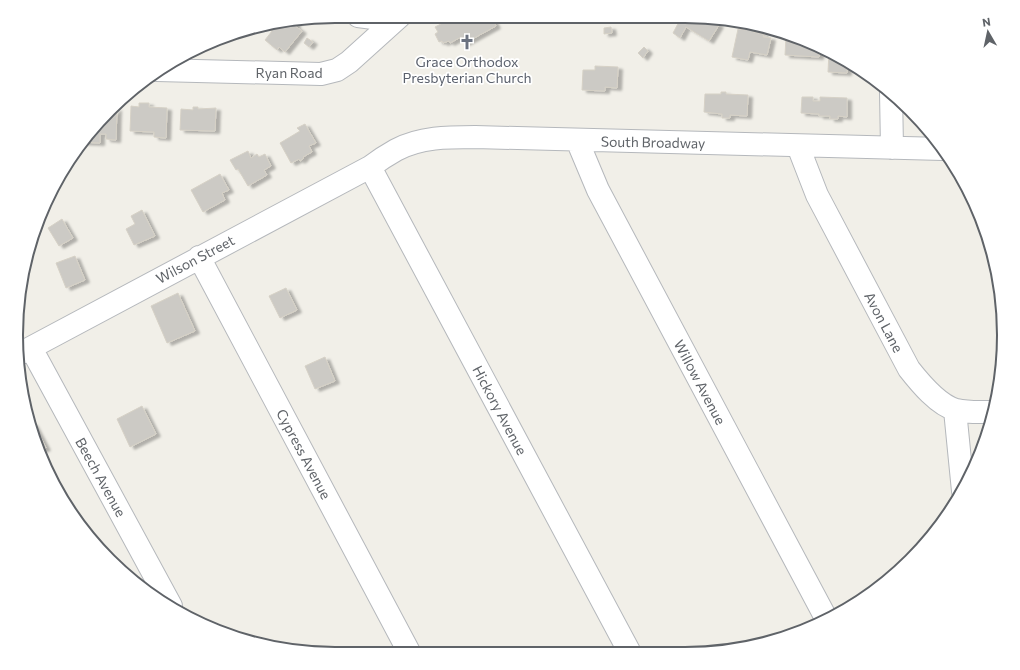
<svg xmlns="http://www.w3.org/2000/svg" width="1020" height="670" viewBox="0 0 1020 670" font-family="Commissioner,sans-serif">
<defs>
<filter id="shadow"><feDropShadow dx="4.5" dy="2.5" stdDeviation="1" flood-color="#0004"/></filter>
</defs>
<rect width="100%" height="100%" fill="#f1efe8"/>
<path fill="#cccac5" stroke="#d6d1c6" filter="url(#shadow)" d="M454,17H491L496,26L465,43L461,37L450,43L449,41L443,43L442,41L439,42L435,34L438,32L435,27Z
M681,18L713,19L711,21L719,25L709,41L686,27L680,38L673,33Z
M297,22L295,26L302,31L285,52L279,47L277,50L265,40L272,31L268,27Z
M611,27L612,33L604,34V28Z
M746,27L754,29L753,32L764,34L763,37L771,38L767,55L750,52L748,60L732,57L738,29L745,30Z
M786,37L820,47L819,57L785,55Z
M307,38L313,42L309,47L304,43Z
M644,47L648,51L643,58L638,53Z
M829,51L849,64L847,65V73L828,72Z
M595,66L618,67L617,88L605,87V91L582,90L583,70H595Z
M721,92H726V94L748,95L747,116L730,115V118H722V114L704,112L705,94H721Z
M802,97H813V101H820V97L847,98V117L838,116V119H830V116H819V114L801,113Z
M139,103H149V107L167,108L166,138L154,137V132L130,131L131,106L139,107Z
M193,107H198V109L216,108L215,131L180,130L181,109L193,110Z
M117,108L116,140L106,139V134H100V143L81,142Z
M305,124L316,143L309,146L312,152L303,157L304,158L300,161L299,159L291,163L280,143L300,131L297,128Z
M248,151L251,158L257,154L259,157L265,154L271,166L264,170L267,175L248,186L238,169L236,170L230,160Z
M220,174L229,190L222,193L225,200L203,212L191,190Z
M142,210L155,236L134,245L126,229L135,224L131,216Z
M62,219L73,238L59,246L48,228Z
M75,256L85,280L66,288L56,263Z
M286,288L297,310L280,318L269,296Z
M178,293L195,331L167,343L151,306Z
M325,357L335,381L315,389L305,366Z
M142,406L156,434L130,447L117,419Z
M33,423L46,448L41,450L30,425Z"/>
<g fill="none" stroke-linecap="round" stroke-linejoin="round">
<defs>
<path id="minor" d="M358,16L381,19L398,16
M157,70L321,74L337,70L349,62L400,16
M891,92L892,148
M577,140L598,190L827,620
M798,146L817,195L909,369C920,383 938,405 956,410C968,413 981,412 993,412
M370,167L630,653
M199,257L409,652
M31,348L171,606
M21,353L370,167C378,161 387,155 396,150C420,137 448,137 475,137L943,149
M955,410L963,491"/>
</defs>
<use href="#minor" stroke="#b5b8bc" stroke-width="24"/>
<use href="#minor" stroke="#fff" stroke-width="22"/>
</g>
<defs>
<symbol id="church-bare" viewBox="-9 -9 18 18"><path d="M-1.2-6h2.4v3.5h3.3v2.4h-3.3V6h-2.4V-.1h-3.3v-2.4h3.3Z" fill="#6b7280" stroke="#fff" stroke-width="2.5" paint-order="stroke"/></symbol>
</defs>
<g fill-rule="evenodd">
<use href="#church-bare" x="456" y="31" width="22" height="22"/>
</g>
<g text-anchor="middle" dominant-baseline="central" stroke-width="3.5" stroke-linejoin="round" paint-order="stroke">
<g font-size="14" fill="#5b616d" stroke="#fff">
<text x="467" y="61">Grace Orthodox<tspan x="467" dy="16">Presbyterian Church</tspan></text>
</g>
<g font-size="14" fill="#5f6368" stroke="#fff">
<text x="289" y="72">Ryan Road</text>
<text transform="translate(653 142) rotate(1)">South Broadway</text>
<text transform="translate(195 259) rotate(-28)">Wilson Street</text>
<text transform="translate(884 322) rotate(62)">Avon Lane</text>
<text transform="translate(700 382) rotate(62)">Willow Avenue</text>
<text transform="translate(500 410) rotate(62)">Hickory Avenue</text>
<text transform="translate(304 454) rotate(62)">Cypress Avenue</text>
<text transform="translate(101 477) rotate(61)">Beech Avenue</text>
</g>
</g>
<path d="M0 0H1020V670H0ZM335 23H685A312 312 0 0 1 997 335V335A312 312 0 0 1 685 647H335A312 312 0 0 1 23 335V335A312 312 0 0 1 335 23Z" fill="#fff" fill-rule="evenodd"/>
<path fill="none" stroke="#5f6368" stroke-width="2" d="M335 23H685A312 312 0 0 1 997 335V335A312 312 0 0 1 685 647H335A312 312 0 0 1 23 335V335A312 312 0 0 1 335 23Z"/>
<g transform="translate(988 32) rotate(351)" stroke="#ffffff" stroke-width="3" paint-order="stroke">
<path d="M0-3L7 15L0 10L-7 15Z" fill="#5f6368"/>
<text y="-6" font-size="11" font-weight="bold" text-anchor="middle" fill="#5f6368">N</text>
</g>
</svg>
